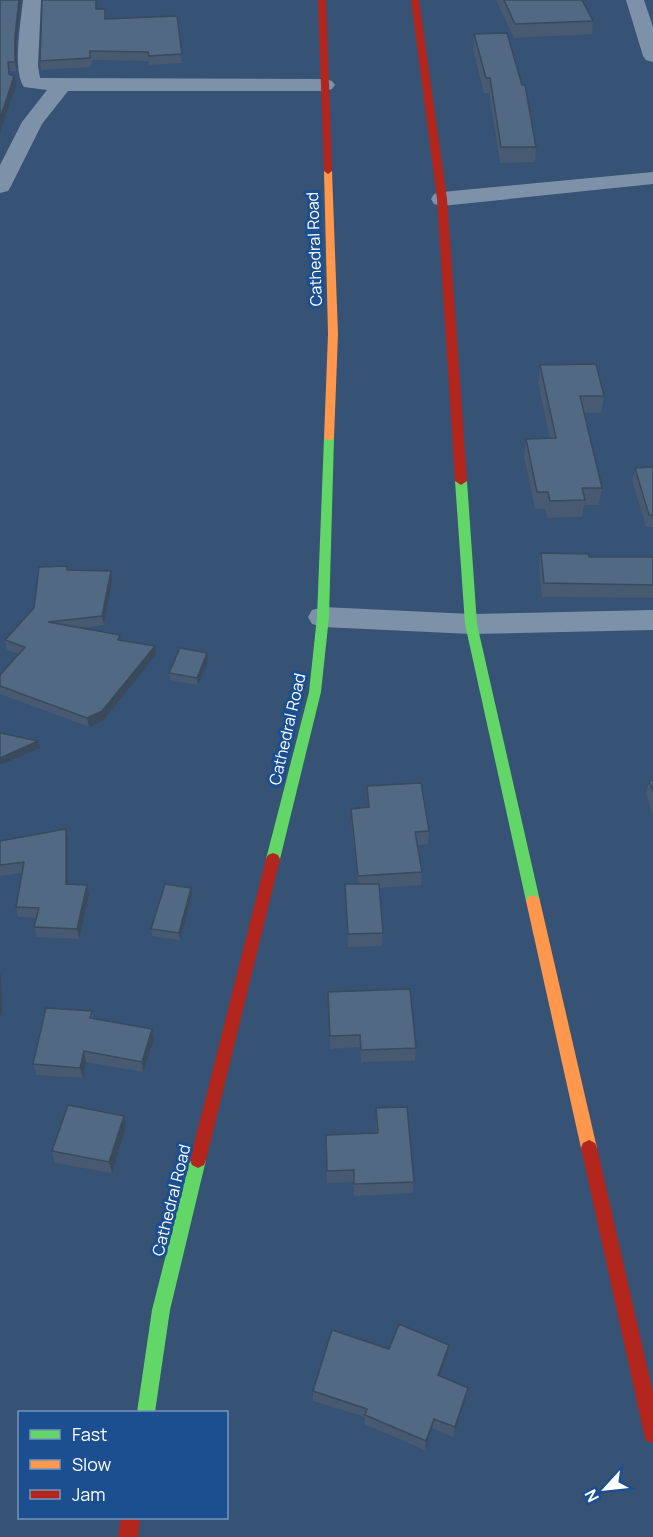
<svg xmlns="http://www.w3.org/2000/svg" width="653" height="1537" viewBox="0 0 653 1537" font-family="Manrope,sans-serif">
<rect width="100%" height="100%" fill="#365274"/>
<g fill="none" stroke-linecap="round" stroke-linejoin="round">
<path fill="#7d92a8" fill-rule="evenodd" d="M23,0H41L38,66L40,78L325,79L332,81L335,85L332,89L325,91H68L42,124L11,186L8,191L0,193V165L22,122L47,90L24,87C12,70 21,21 23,0Z
M626,0H644L653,27V62L646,60L643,56Z
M653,172V184L442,206L434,204L431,199L434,194L442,192Z
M323,607L471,614L653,610V630L471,634L323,627L312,624L308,617L312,610Z"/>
<path fill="#63d668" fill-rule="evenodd" d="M329,435L334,438L329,617L321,692L280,859L278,863H268L266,859L309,692L317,617L324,438Z
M461,477L467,481L477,624L540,901L538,905L533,907L528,905L526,901L465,624L455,481Z
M198,1152L204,1155L206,1160L170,1310L155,1412H137L152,1310L190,1160L192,1155Z"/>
<path fill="#ff974d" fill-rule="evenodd" d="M328,168L332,171L338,334L334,438L329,441L324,438L328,334L324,171Z
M533,895L538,897L540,901L597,1148L595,1153L589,1156L583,1153L581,1148L526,901L528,897Z"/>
<path fill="#b3261e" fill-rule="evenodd" d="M318,0H326L332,171L328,174L324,171Z
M411,0H419L447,199L467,481L461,485L455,481L437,199Z
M273,853L278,855L280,859L206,1160L204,1165L198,1168L192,1165L190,1160L266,859L268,855Z
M589,1140L595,1143L597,1148L653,1393V1443L646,1441L644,1434L581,1148L583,1143Z
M121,1518H140L138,1537H118Z"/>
</g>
<path fill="#475a72" d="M0,0H21L16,45L17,71H9V74L16,85L0,133Z
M42,0H97V9L106,19L177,16L182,63L149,65V61L92,60L91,67L41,70L40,61Z
M496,0H591H582L593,21L592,34L514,38Z
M474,34L536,147L535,162L500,163L489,93H484L473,49Z
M540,365L604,396L601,413H584L602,488L599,505H584L582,517L547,518L545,509H535L524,456L526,439H550L538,382Z
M653,467V527H646L632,480L635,468Z
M541,553L589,557H653V598L542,597L539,567Z
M68,570L112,581L104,625L80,628L120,640L155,646L156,655L103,721L89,727L0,694V675L19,654L7,650L5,640Z
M208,661L198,685L170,680L169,673Z
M653,780V814L646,794L649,781Z
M367,786L429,831L428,844L417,845L422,872L421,885L380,888L383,933L382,946L348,947L345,897V884H358L351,822V809L368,808Z
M68,839V884L89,895L79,939L37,937L34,927L37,918L18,917L16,907L22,873L0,876V841Z
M192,895L180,940L152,936L151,929Z
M328,992L416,1048L415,1061L361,1062L360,1047L330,1049Z
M92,1011L94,1019L154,1039L143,1072L86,1062L83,1078L36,1075L33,1064Z
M376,1108L414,1182L413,1193L354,1196L353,1182L327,1183L326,1135L376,1133Z
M124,1116L126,1127L112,1173L55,1163L52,1151Z
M449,1345L447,1355L440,1376L468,1388L466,1397L453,1437L432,1428L425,1450L364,1424L365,1417L313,1401V1391L389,1349Z"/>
<path fill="#394a5c" d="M19,0H21L16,45L17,71L15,62V36Z
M14,76L16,85L0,133V119Z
M111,571L112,581L104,625L102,616Z
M155,646L156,655L103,721L89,727L87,718Z
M207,653L208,661L198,685L197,678Z
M38,741L40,748L0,765V758Z
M66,829L68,839V894L66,884Z
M87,885L89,895L79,939L77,929Z
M191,888L192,895L180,940L179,933Z
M0,974L1,975L2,1018L0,1012Z
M152,1029L154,1039L143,1072L142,1062Z
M84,1051L86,1062L83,1078L80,1068Z
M124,1116L126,1127L112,1173L109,1162Z
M449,1345L447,1355L437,1385L438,1375Z
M468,1388L466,1397L453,1437L455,1427Z
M434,1419L432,1428L425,1450L426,1441Z"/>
<path fill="#526984" stroke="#394a5c" stroke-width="1.5" d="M0,0H19L15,36V62H8L9,74L14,76L0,119Z
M42,0H96V9H105V19L177,16L182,54L149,56L148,52L90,51V58L40,61Z
M504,0H582L593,21L515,24Z
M507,33L522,85H525L536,147H501L490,78H486L474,34Z
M596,364L604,396H580L602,488H582L585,500L550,501L548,492H537L526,439L556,438L540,365Z
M653,467V515H649L635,468Z
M541,553L589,554V557H653V585L544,583Z
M67,566V570L111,571L102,616L48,622L120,635L118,640L155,646L102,711L87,718L0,686V675L25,647L5,640L34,608L39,567Z
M180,648L207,653L197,678L169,673Z
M0,733L38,741L0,758Z
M653,780V791L649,781Z
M421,783L429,831L415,832L422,872L358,876L351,809L369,807L367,786Z
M66,829V884L87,885L77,929L34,927L39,908L16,907L24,862L0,865V841Z
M165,884L191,888L179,933L151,929Z
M345,884H379L383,933L348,934Z
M410,989L416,1048L361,1050L360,1035L330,1036L328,992Z
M46,1008L92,1011L90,1018L152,1029L142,1062L84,1051L80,1068L33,1064Z
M68,1105L124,1116L109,1162L52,1151Z
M407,1107L414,1182L354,1184V1170L327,1171L326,1135L378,1133L376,1108Z
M399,1324L449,1345L438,1375L468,1388L455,1427L434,1419L426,1441L365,1415L367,1409L313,1391L332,1330L389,1349Z"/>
<g text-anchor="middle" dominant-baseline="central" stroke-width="6" stroke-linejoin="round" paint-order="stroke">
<g font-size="16" fill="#fff" stroke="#1b4f8f">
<text transform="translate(314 249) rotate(-92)">Cathedral Road</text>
<text transform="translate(287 729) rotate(-77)">Cathedral Road</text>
<text transform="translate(171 1200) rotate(-76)">Cathedral Road</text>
</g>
</g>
<rect x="18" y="1411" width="210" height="108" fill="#1b4f8f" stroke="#7695bc" stroke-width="1.5"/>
<rect x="30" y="1430" width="30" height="9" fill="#63d668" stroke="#7695bc" stroke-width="1.5"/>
<text x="72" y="1441" font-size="18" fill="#ffffff">Fast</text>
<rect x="30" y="1460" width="30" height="9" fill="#ff974d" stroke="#7695bc" stroke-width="1.5"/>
<text x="72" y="1471" font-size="18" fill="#ffffff">Slow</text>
<rect x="30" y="1490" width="30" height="9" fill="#b3261e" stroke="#7695bc" stroke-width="1.5"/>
<text x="72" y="1501" font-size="18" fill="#ffffff">Jam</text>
<g transform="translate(605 1489) rotate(243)" stroke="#1b4f8f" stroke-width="4.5" paint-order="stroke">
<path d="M0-4.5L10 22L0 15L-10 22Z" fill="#ffffff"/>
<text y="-9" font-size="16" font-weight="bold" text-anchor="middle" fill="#ffffff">N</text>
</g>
</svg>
